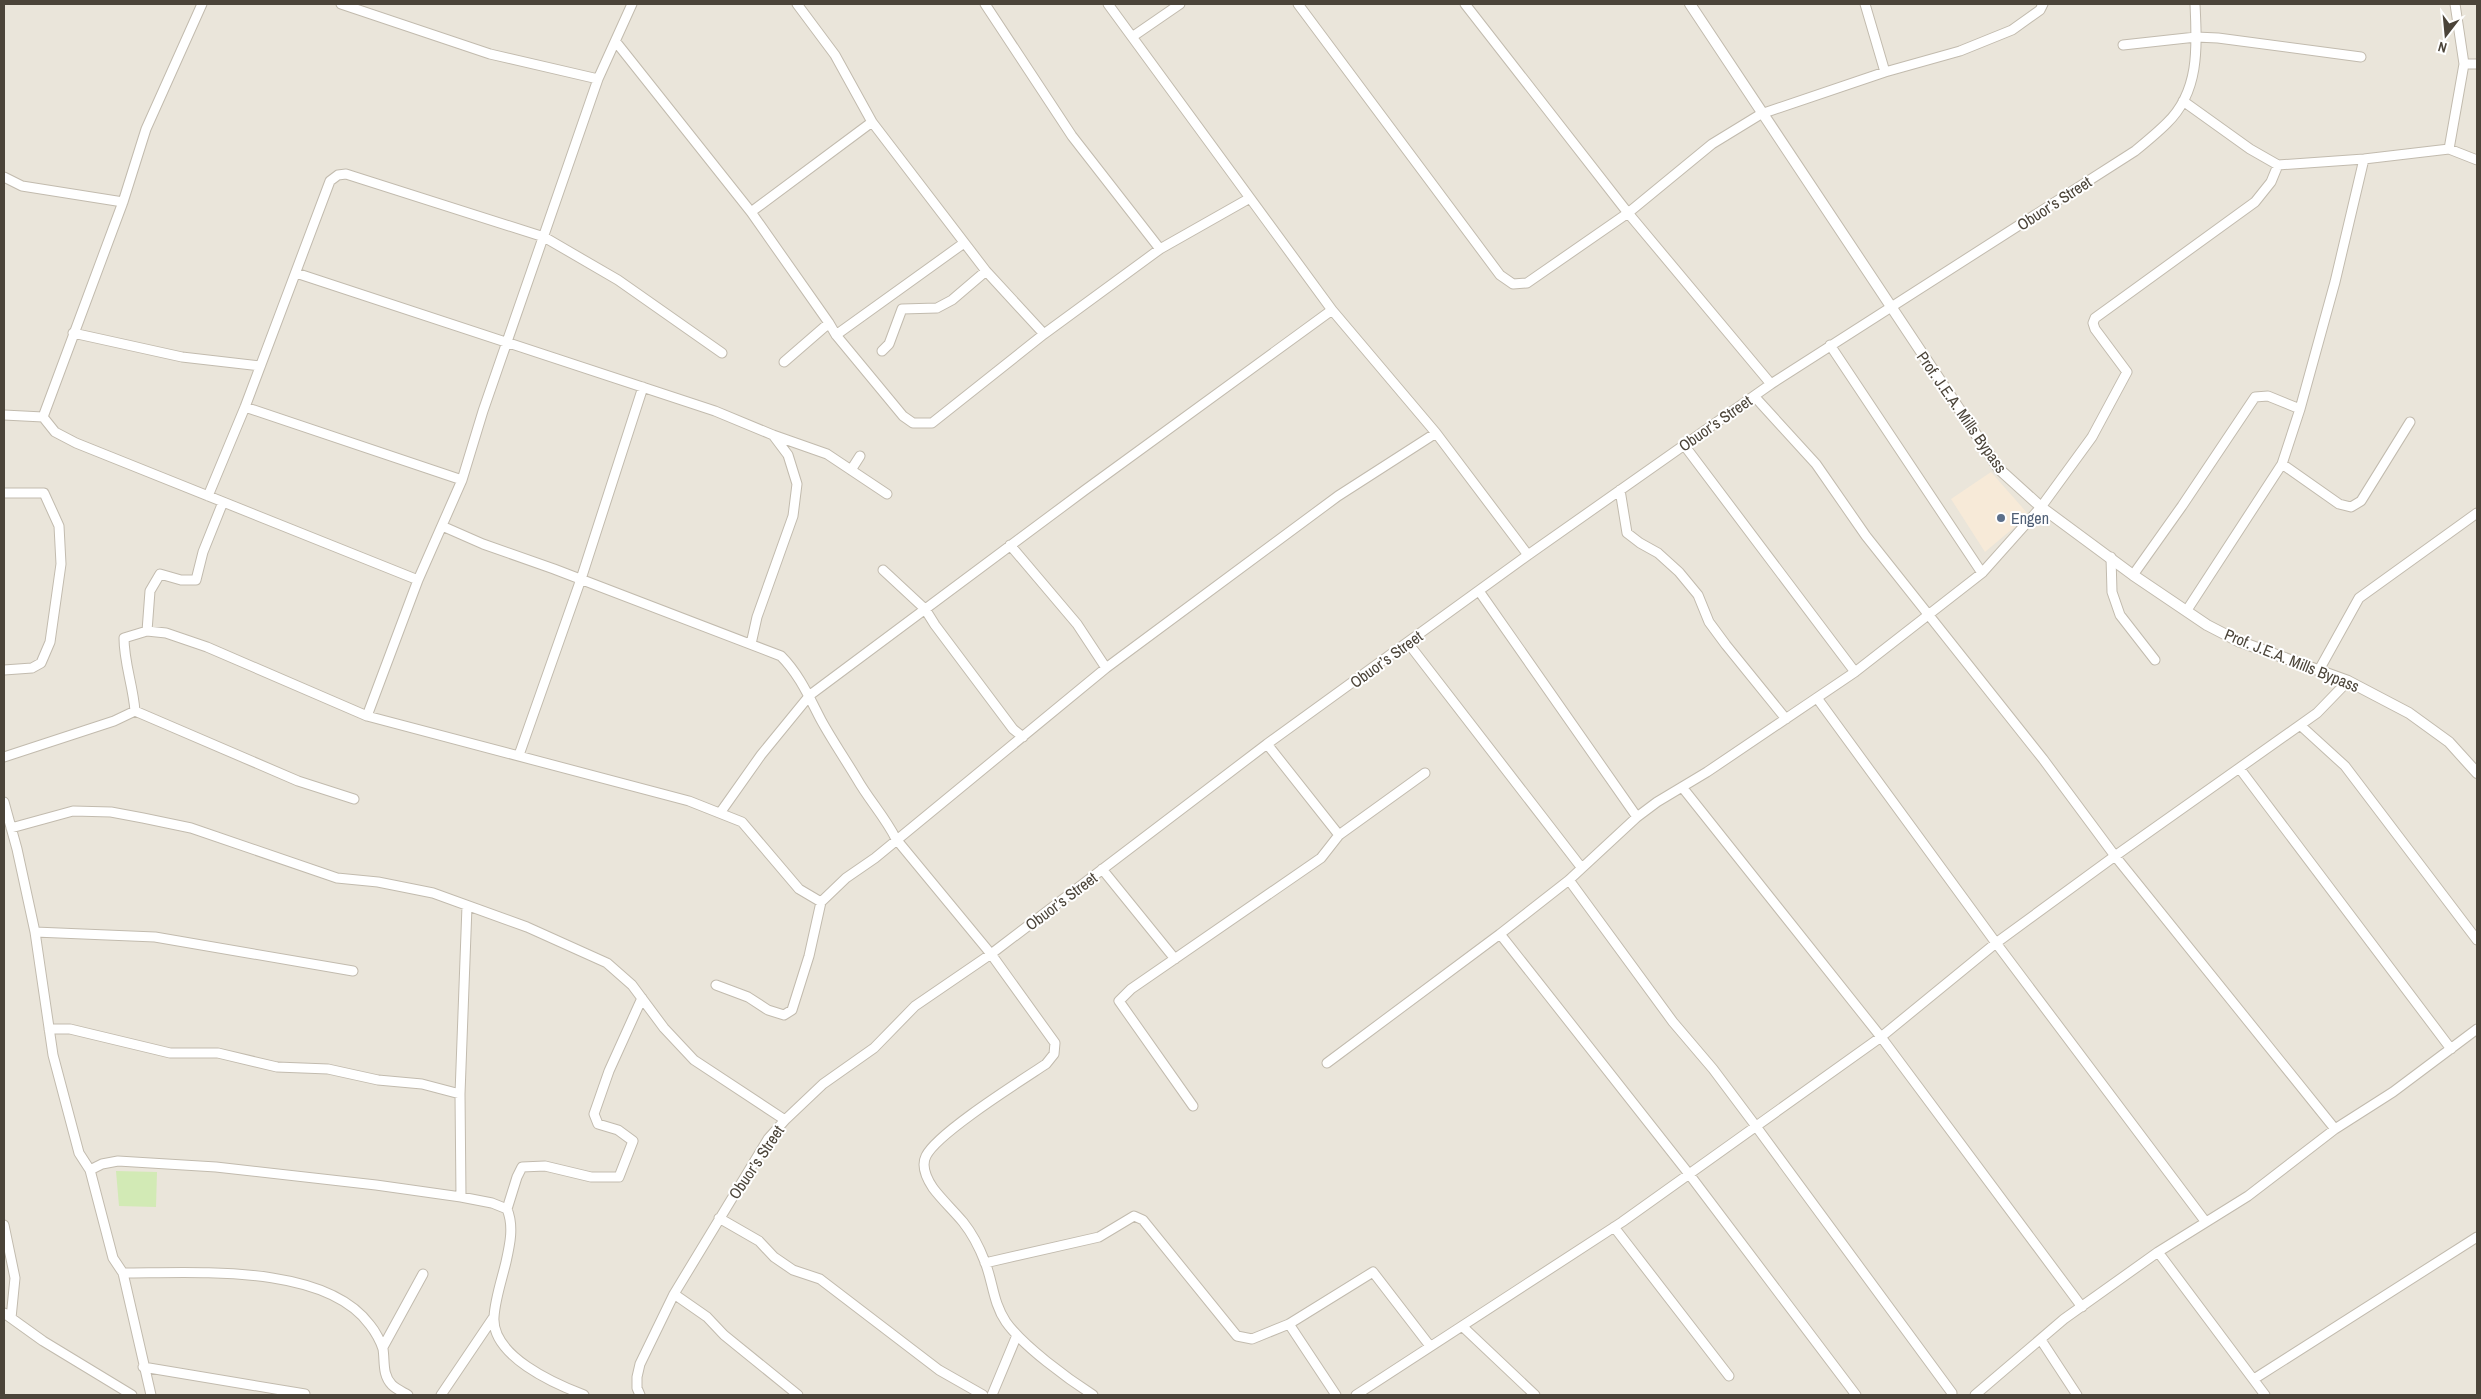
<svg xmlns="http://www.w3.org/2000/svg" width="2481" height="1399" viewBox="0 0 2481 1399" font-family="'Archivo Narrow',sans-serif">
<rect width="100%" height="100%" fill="#f6f3ec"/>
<path fill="#eae5da" d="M4,4H2477V1395H4Z"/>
<path fill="#f7ead8" d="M1991,472L2029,515L1985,552L1951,499Z"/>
<path fill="#d2eab5" d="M116,1171L157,1172L156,1207L119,1206Z"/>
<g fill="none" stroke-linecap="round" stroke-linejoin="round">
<defs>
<path id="minor" d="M341,4L490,54L598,79
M797,4L835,55L872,122L986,271L1044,334
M985,4L1072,136L1160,249
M1108,4L1332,310L1436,433L1528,555
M1298,4L1500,275L1513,284L1527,283L1628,213L1465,4
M1865,4L1885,72
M1132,37L1180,4
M616,42L751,212L829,323L836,335L903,416L913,423H932L1044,334L1160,249L1250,198
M2123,45L2196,37L2218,38L2361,57
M2464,64H2477
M2183,101L2250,149L2278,165L2364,159L2449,149L2477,160
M2449,149L2464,64L2455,4
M4,177L22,186L123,202
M751,212L872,122
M296,273L715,411L773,435L788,455L797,484L793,516L757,617L751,644
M73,333L182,357L260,366
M836,335L964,243
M1830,345L1982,573
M882,351L889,344L902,309L937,308L952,300L986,271
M784,362L829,323
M1771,384L1628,213L1712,144L1761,114L1885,72L1960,51L2012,30L2040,10L2043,4
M1754,396L1816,464L1866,536L2043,759L2115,856L2335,1129
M245,407L462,480
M4,415L43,417L55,432L76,443L418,580
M43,417L123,202L146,129L202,4
M773,435L827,454L887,494
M1684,445L1855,672
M2282,464L2339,504L2351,507L2361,501L2410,422
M851,470L860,456
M1620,490L1627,533L1640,543L1658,553L1679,572L1698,595L1709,622L1726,645L1786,719
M4,493H44L59,526L61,564L50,642L41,663L32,668L4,670
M208,496L245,407L330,181L338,175L346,174L544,237L618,280L722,353
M442,526L483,544L554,569L781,656C799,674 809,697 821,720C832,740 845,759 857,779C869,800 885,817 896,839L991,954L1055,1043L1054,1054L1046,1064C1022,1080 937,1133 926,1156C921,1166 927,1179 933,1188C942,1200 953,1210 963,1222C971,1232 980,1249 985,1262C993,1282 993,1303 1006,1322C1023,1346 1068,1379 1093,1395
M1010,545L1077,624L1106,668
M2111,557L2112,592L2120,615L2155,660
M883,570L925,609L935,625L1013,729L1023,737
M2133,575L2182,506L2255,397L2268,396L2300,409
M1479,591L1637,817
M2187,610L2282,464L2300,409L2335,282L2364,159
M147,631L150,591L160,574L181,580H196L203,552L223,502
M1408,643L1581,867
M2319,670L2359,598L2477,513
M1817,698L1996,943L2205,1221
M135,711C133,685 124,663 124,638L147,631L166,633L207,647L367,716L689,801L742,822L799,889L821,902L846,878L875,858L1106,668L1338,496L1436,433
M367,716L418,580L462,480L483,411L598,79L632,4
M2300,725L2345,766L2477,940
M1267,744L1339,835
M519,755L581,579L643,387
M4,757L114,721L135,711L298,781L354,799
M2240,769L2451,1049
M1682,787L1881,1037L2082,1307
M4,802L17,849L35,932L53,1055L79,1153L90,1170L113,1258L123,1273L151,1395
M720,813L761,755L810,695L1085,490L1332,310
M11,828L73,811L111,812L143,818L191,828L337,878L378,882L433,893L527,927L607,963L632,985L664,1028L694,1060L785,1120
M1102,869L1175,959
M1569,880L1673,1022L1713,1069L1755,1125L1952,1393
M35,932L155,937L353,971
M1500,934L1689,1174L1856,1395
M716,985L748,997L768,1010L784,1015L792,1010L809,956L821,902
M49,1029H70L170,1053H218L277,1067L328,1069L378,1080L422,1084L460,1094
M1327,1063L1500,934L1569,880L1637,817L1657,802L1707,772L1855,672L1982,573L2041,507L2092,437L2127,372L2095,329L2093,323L2095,318L2255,202L2271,182L2278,165
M1193,1106L1119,1001L1131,989L1321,858L1339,835L1425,773
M90,1170L102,1164L118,1161L216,1167L376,1185L461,1197L492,1203L507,1209C514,1226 510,1244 506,1262C502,1279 495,1299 494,1317C491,1356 555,1384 584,1395
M461,1197L460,1094L467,906
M507,1209L517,1177L522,1167L545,1166L591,1177H619L633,1141L618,1130L598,1124L594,1114L609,1071L642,998
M719,1218L759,1241L774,1257L793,1270L820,1279L939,1370L983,1395
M4,1225L15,1278L11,1318
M1614,1227L1729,1376
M2158,1252L2265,1395
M985,1263L1099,1237L1134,1216L1143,1220L1237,1336L1252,1339L1289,1324L1373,1272L1430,1346
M123,1273C193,1273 325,1263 370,1325C375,1331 381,1342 383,1349C385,1361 382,1375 392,1385C396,1389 403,1392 408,1395
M674,1294L707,1317L724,1335L798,1395
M4,1313L43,1341L132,1395
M1289,1324L1336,1395
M1462,1326L1535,1395
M2041,1340L2077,1395
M383,1347L423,1274
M143,1367L305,1394
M2254,1379L2477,1237
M441,1395L493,1318
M640,1395L637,1388V1377L640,1364L674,1294L768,1139L785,1120L823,1084L874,1048L915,1006L991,954L1267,744L1528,555L1771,384L2135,151C2146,142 2157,133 2167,123C2200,91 2197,46 2195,4
M992,1395L1017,1335
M1356,1395L1622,1222L1881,1037L1996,943L2115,856L2317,713L2348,681
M1975,1395L2064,1319L2158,1252L2248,1196L2335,1129L2393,1092L2477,1029"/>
<path id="tertiary" d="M1690,4L1999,469L2041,507L2133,575L2207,625L2238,641L2348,681L2409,713L2449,742L2477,773"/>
</defs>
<use href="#minor" stroke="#c2bbae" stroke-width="11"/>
<use href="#tertiary" stroke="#c2bbae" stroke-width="12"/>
<use href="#minor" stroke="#fff" stroke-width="9"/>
<use href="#tertiary" stroke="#fff" stroke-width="10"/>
</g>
<circle fill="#5c6f8a" stroke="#fff" stroke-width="2" cx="2001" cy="518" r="5"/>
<g text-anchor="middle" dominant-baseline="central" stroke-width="4" stroke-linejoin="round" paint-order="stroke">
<g font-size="16" fill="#4b4439" stroke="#fff">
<text transform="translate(2054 203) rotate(-33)">Obuor’s Street</text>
<text transform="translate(1962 412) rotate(55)">Prof. J.E.A. Mills Bypass</text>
<text transform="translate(1715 423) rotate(-35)">Obuor’s Street</text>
<text transform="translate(1386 659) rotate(-36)">Obuor’s Street</text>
<text transform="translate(2292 660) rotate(22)">Prof. J.E.A. Mills Bypass</text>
<text transform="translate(1061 901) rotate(-37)">Obuor’s Street</text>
<text transform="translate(756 1162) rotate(-56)">Obuor’s Street</text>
</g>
<g font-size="16" fill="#4e5e75" stroke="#fff" text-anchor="start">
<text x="2011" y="518">Engen</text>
</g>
</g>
<rect width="2481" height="1399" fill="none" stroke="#4b4439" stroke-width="10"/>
<g transform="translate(2446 35) rotate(196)" stroke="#ffffff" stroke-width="4" paint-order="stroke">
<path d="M0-4L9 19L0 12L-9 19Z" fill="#4b4439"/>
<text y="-8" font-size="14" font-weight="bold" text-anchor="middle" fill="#4b4439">N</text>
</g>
</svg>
